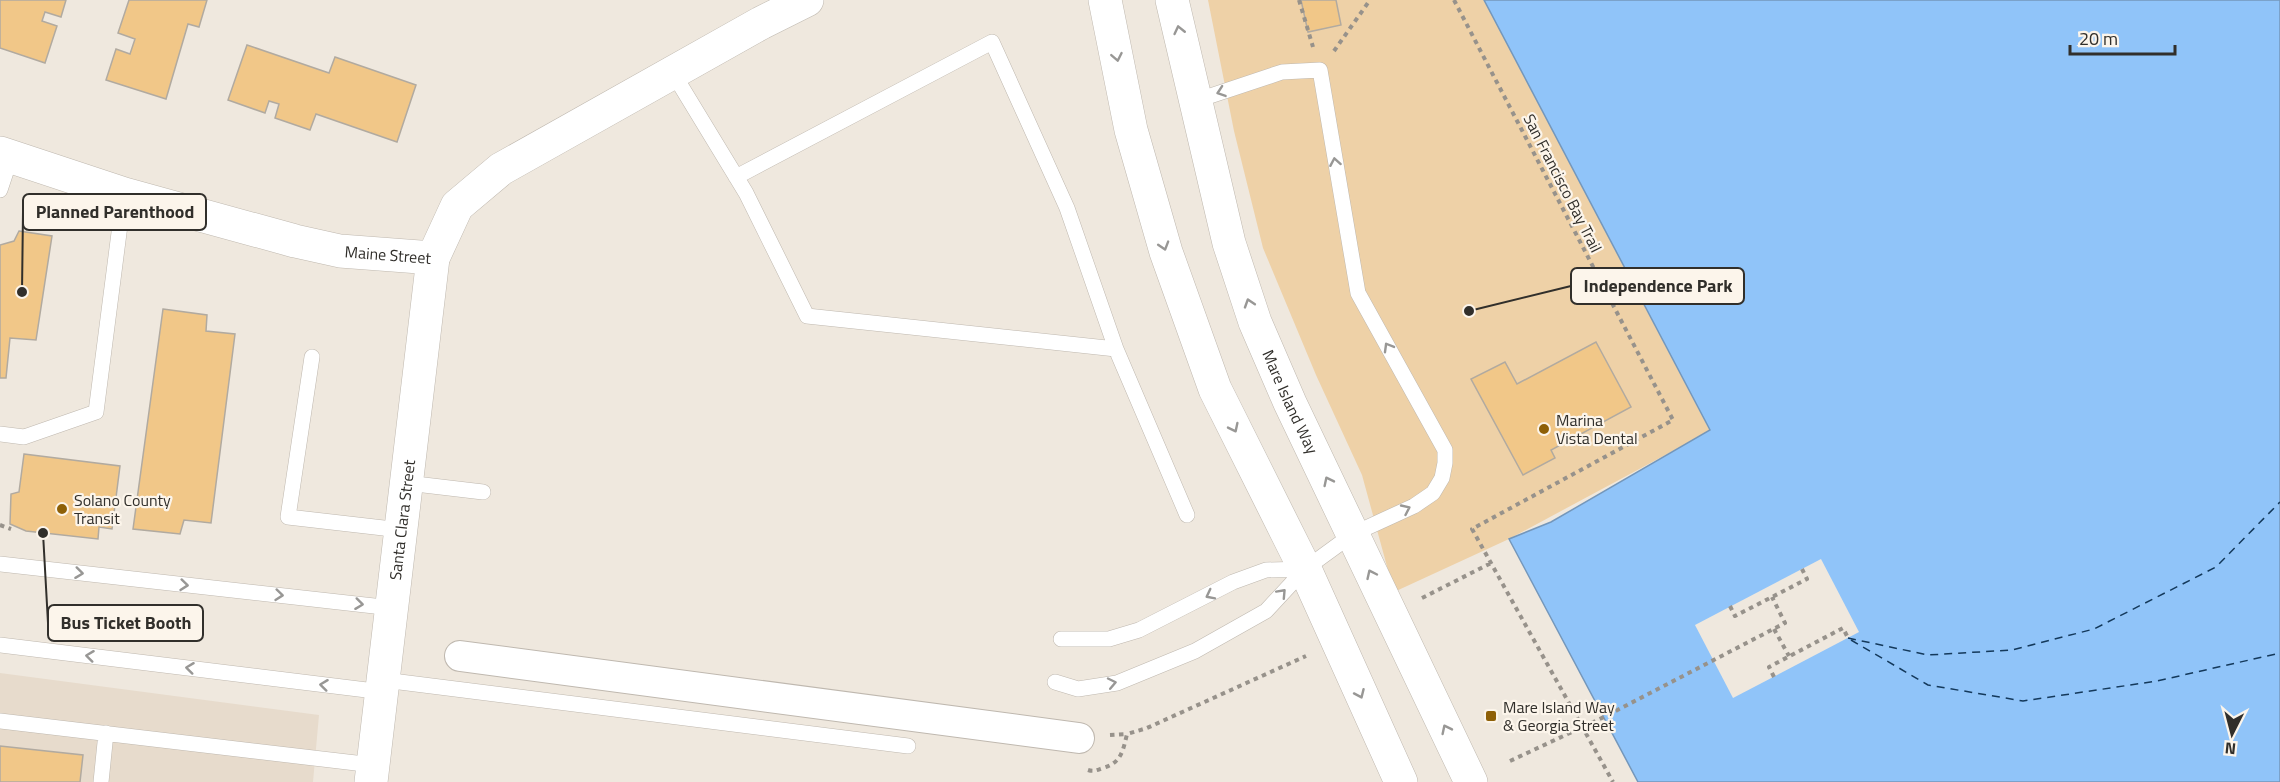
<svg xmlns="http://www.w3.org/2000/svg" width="2280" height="782" viewBox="0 0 2280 782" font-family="'Titillium Web',sans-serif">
<rect width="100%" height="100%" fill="#efe8de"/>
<path fill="#e7dbcc" d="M0,673L319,715L313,782H0Z"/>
<path fill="#eed1a7" d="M1208,0H1484L1710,431L1509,539L1394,592L1362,475L1316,375L1263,248L1234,131Z"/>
<path fill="#90c4f9" stroke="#7497bb" stroke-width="1.5" d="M1484,0H2280V782H1638L1509,539L1551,522L1710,430Z"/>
<path fill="#efe8de" d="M1821,559L1859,632L1733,698L1695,625Z"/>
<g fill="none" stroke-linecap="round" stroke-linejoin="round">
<path stroke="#14395b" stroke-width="1.5" stroke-dasharray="8 6" stroke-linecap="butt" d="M1848,638L1928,655L2012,650L2094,629L2216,567L2280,502
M1851,640L1928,685L2023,701L2157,681L2280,653"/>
</g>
<path fill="#f1c788" stroke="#b1aaa0" stroke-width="1.5" d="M0,0H66L61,17L45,12L42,21L57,26L45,63L0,48Z
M129,0H207L199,27L188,24L166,99L106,80L116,49L130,54L135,39L118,33Z
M1301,0H1336L1341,25L1308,32Z
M247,45L329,73L335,57L416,85L397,142L316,114L310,130L275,118L279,104L269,101L265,113L228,100Z
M19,231L52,236L36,340L10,338L6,378H0V245L14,241Z
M163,309L207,315L206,331L235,334L211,523L184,520L180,534L133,529Z
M1596,342L1631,407L1551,450L1555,458L1523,475L1471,379L1505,362L1517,384Z
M24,454L120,466L112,529L99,527L98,539L26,531L10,524L11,494L19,492Z
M0,746L83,755L80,782H0Z"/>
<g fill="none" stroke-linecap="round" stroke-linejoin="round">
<defs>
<path id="lane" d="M673,73L746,193L807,316L1116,349L1067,208L992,42L736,177
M0,190L11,157
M1116,349L1187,515
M312,357L288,517L401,530
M0,434L24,437L96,412L124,194
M407,483L483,492
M0,564L392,608
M1061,639H1109L1139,630L1233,582L1266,570L1305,569
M0,645L383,692
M384,680L908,746
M1055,682L1078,689L1117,683L1195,651L1266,611L1305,569L1353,534L1414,506L1433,493L1442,478L1445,463V450L1358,293L1320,70L1282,72L1195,101
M0,721L373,765
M101,782L106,733"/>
<path id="street" d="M460,656L1079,738"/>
<g id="secondary">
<path d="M1105,0L1131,130L1166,252L1215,389L1305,569L1401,782"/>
<path id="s1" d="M1172,0L1229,243L1255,322L1290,403L1471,782"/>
<path id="s2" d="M0,153L124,194L295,241L340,251L433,258"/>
<path id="s3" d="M371,782L433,258L457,206L501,169L761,23L807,0"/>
</g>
</defs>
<use href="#lane" stroke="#bfb8af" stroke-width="16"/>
<use href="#street" stroke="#bfb8af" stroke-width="32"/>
<use href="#secondary" stroke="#bfb8af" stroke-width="34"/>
<path stroke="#97928b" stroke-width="4" stroke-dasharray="4.5 4.5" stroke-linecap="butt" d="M1299,0L1313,47
M1454,0L1673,420L1472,529L1613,782
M1334,51L1370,0
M0,525L11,529
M1422,598L1491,563
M1730,606L1735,616L1807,579L1802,569
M1774,629L1789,656
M1774,677L1769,667L1843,628L1848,638
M1110,735L1127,734
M1510,761L1604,717L1785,623L1772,597
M1088,770C1094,772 1097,770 1103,768C1121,763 1123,751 1127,734L1147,728L1306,656"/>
<use href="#lane" stroke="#fff" stroke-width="15"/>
<use href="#street" stroke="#fff" stroke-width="30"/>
<use href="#secondary" stroke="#fff" stroke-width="33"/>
</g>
<defs><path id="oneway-chevron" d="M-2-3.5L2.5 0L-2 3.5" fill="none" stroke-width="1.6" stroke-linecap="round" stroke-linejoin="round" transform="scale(1.5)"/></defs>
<g stroke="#989795">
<use href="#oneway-chevron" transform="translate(1179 30) rotate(-103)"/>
<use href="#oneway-chevron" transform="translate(1117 57) rotate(79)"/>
<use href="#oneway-chevron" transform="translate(1221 92) rotate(161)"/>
<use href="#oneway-chevron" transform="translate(1335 162) rotate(-100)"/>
<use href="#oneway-chevron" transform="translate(1164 246) rotate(73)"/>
<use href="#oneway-chevron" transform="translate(1249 303) rotate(-108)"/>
<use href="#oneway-chevron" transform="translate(1388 347) rotate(-120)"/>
<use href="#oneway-chevron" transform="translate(1234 428) rotate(64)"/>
<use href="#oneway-chevron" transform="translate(1328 481) rotate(-116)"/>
<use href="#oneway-chevron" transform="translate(1406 509) rotate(-25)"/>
<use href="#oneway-chevron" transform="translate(79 573) rotate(7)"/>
<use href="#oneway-chevron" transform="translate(1371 574) rotate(-115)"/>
<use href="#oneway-chevron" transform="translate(184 585) rotate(6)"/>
<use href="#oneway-chevron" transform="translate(1282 593) rotate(-47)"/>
<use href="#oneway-chevron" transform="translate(279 595) rotate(6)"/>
<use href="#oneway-chevron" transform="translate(1210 595) rotate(153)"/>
<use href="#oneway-chevron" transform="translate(359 604) rotate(7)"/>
<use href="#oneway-chevron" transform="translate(90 656) rotate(-173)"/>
<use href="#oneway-chevron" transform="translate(190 668) rotate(-173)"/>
<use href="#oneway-chevron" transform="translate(1112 683) rotate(-12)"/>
<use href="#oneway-chevron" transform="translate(324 685) rotate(-173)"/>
<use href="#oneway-chevron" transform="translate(1360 694) rotate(66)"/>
<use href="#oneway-chevron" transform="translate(1446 729) rotate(-116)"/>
</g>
<g fill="#8e6007" stroke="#fcf5eb" stroke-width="2">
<circle cx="1544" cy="429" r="6"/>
<circle cx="62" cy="509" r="6"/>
<rect x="1485" y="710" width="12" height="12" rx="3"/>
</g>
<g text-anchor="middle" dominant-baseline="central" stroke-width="4.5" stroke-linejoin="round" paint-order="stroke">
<g font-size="16" fill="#312f2b" stroke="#fcf5eb">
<text transform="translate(1563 183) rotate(63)">San Francisco Bay Trail</text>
<text stroke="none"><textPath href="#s2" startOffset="402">Maine Street</textPath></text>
<text stroke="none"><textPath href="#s1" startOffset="420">Mare Island Way</textPath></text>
<text stroke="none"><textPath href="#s3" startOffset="264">Santa Clara Street</textPath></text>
</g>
<g font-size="16" fill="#312f2b" stroke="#fcf5eb" text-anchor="start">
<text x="1556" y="420">Marina<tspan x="1556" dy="18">Vista Dental</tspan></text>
<text x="74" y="500">Solano County<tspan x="74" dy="18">Transit</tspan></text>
<text x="1503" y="707">Mare Island Way<tspan x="1503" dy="18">&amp; Georgia Street</tspan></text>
</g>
</g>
<path fill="none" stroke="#312f2b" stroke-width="2" d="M22 292L23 212M1469 311L1571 286M43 533L48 623"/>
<g fill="#312f2b" stroke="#fcf5eb" stroke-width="2">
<circle cx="22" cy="292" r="6"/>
<circle cx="1469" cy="311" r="6"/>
<circle cx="43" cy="533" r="6"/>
</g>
<g fill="#fcf5eb" stroke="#312f2b" stroke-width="2">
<rect x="23" y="194" width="183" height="36" rx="6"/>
<rect x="1571" y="268" width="173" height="36" rx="6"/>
<rect x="48" y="605" width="155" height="36" rx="6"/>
</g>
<g font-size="18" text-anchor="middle" font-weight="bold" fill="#312f2b">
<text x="115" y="218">Planned Parenthood</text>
<text x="1658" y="292">Independence Park</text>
<text x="126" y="629">Bus Ticket Booth</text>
</g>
<g transform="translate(2232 734) rotate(186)" stroke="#fcf5eb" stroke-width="4.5" paint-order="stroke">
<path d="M0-4.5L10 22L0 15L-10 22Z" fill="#312f2b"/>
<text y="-9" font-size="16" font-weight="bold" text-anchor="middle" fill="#312f2b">N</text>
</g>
<path d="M2070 45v9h105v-9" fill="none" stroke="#312f2b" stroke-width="3"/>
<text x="2079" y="45" font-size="18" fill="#312f2b" stroke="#fcf5eb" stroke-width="4.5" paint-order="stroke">20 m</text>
</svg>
